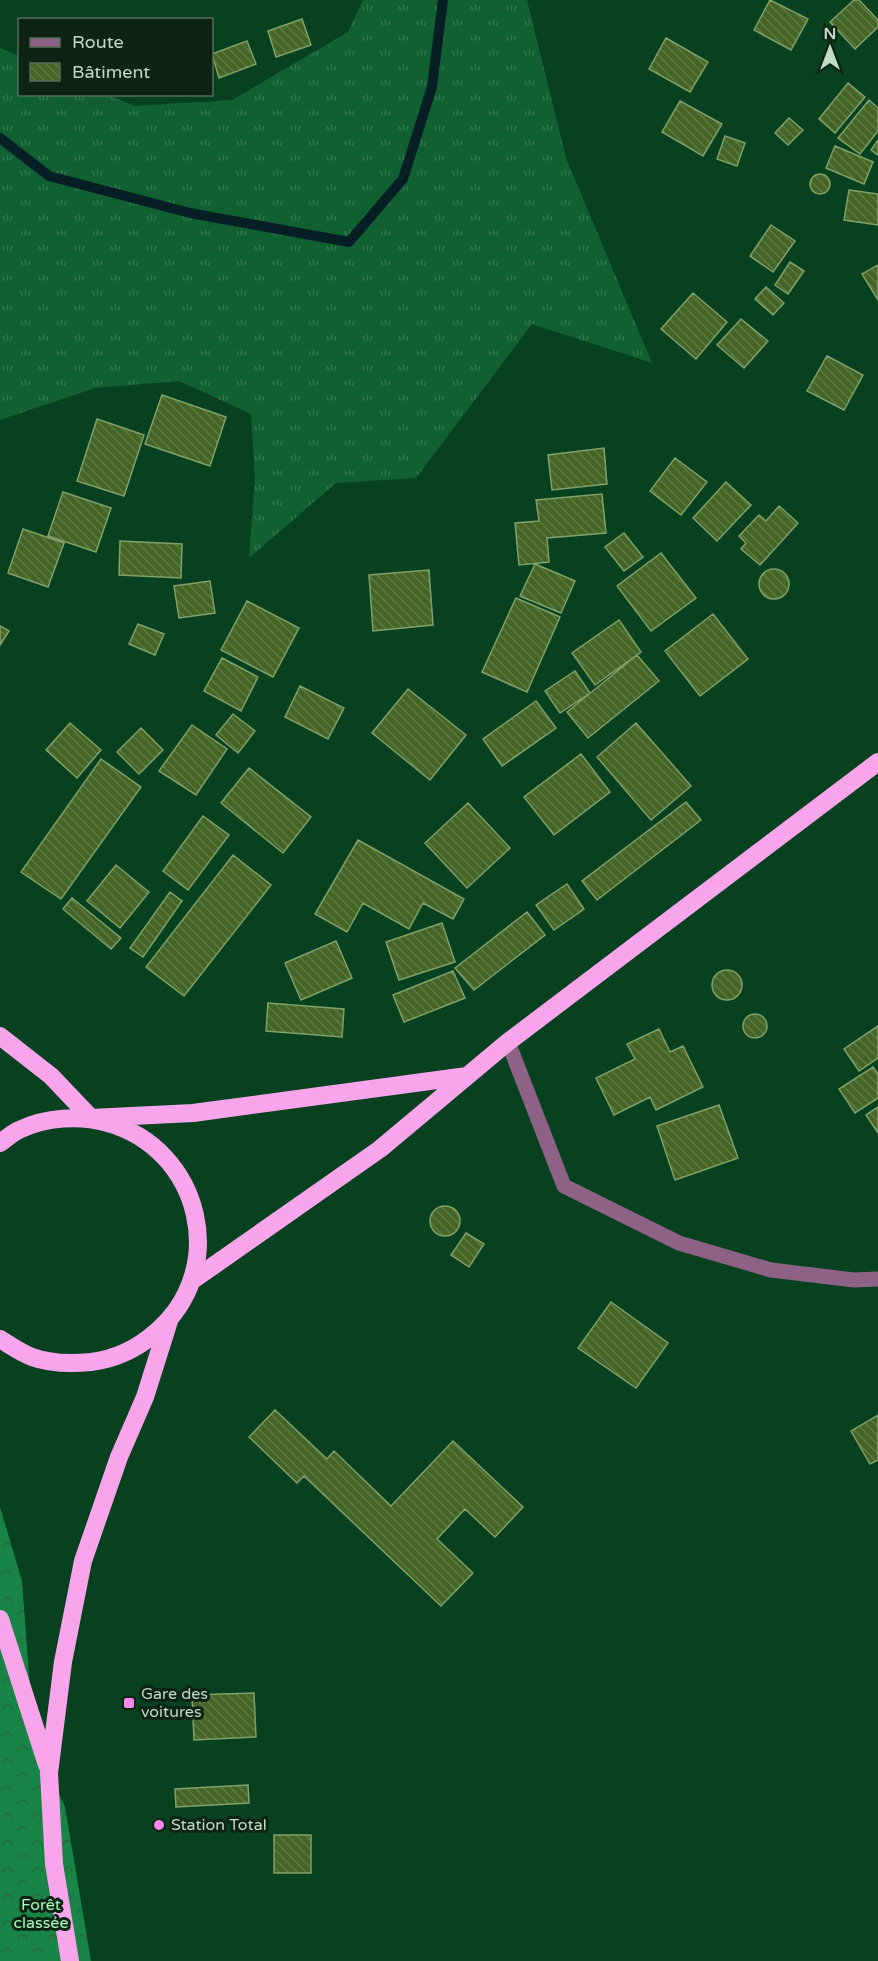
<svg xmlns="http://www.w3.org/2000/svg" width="878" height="1961" viewBox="0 0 878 1961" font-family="'Varela Round',sans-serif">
<defs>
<pattern id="grass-tufts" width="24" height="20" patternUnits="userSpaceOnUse" patternTransform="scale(1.5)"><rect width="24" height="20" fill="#106031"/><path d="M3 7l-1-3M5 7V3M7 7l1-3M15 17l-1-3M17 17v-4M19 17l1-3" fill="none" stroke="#31764d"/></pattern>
<pattern id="forest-crowns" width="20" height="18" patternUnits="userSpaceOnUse" patternTransform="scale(1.5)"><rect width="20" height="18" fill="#188445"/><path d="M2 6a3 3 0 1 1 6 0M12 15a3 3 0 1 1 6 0" fill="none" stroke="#266a41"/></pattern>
<pattern id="building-back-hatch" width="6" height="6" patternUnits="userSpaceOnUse" patternTransform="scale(1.5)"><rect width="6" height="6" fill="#446525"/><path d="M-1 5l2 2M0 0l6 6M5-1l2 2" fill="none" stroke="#5d7a43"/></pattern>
</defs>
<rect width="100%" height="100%" fill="#07411f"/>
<path fill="url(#grass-tufts)" d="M363,0H527L566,158L652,363L532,324L416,478L336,483L249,558L255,478L251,414L179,381L95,388L0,420V48L19,56L20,94L108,95L135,106L232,100L348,32Z"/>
<path fill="url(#forest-crowns)" d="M0,1507L22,1581L34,1741L65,1807L91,1961H0Z"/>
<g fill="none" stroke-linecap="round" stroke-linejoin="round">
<path stroke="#051f24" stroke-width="10" d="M0,138L49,176L190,213L349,242L403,179L432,87L443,0"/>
</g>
<path fill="url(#building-back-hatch)" stroke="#82a06a" stroke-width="1.5" d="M770,0L808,19L791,50L754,30Z
M854,0H859L878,20V27L855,49L830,22Z
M302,19L311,45L276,57L268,31Z
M666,38L708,62L690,92L649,69Z
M247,41L256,64L219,78L212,54Z
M848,83L865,97L835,133L819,119Z
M869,100L878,108V131L860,154L838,138Z
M680,101L722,124L703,156L662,132Z
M789,118L803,130L788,145L775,133Z
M725,136L745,143L737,166L717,159Z
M878,140V155L871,150Z
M835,146L873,162L864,184L826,168Z
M810 184a10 10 0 1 1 20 0a10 10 0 1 1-20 0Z
M849,190L878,194V225L844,220Z
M771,225L795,241L773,272L750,256Z
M790,262L804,271L788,294L775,285Z
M878,265V300L862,274Z
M766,287L784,303L773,315L755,299Z
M693,293L727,322L696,359L661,329Z
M741,319L768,341L744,368L717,345Z
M827,356L863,375L844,410L807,391Z
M162,395L226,417L210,466L145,444Z
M97,419L144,435L124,496L77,481Z
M604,448L607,484L552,490L548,455Z
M675,458L707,482L681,515L650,491Z
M726,482L751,505L717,541L693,518Z
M63,492L111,508L96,552L48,536Z
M602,494L606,533L547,538L549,562L519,565L515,523L539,521L536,500Z
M779,506L798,523L760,565L741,549L746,543L739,536L759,515L766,521Z
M23,529L64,543L48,587L8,573Z
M624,533L643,557L624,571L605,547Z
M120,541L182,544L181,578L119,575Z
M661,553L696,598L651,631L617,586Z
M535,564L575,581L561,613L520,596Z
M759 584a15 15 0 1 1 30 0a15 15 0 1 1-30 0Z
M429,570L433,625L373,631L369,575Z
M210,581L215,613L179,618L174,586Z
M516,598L560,617L527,692L482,672Z
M247,601L299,628L273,677L221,650Z
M713,614L748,659L700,696L665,651Z
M619,620L641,652L595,685L572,653Z
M138,624L164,634L155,655L129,644Z
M0,626L9,631L0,645Z
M637,655L659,681L588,738L567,712Z
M222,658L258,677L241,711L204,691Z
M575,671L590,693L560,713L545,691Z
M300,686L344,708L328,739L285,717Z
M408,689L466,735L430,780L372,733Z
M536,701L556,728L502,766L483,739Z
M233,714L255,731L238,753L216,735Z
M70,723L101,750L77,778L46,750Z
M636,723L691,786L651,820L597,757Z
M192,725L227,749L196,795L159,771Z
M141,728L163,750L139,774L117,752Z
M581,754L610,792L554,835L524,797Z
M101,759L141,787L61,899L21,872Z
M249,768L311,817L283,853L221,803Z
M686,802L701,820L597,900L582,881Z
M468,803L510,848L467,888L425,843Z
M203,816L229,835L188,890L163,871Z
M358,840L464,899L453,919L423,903L409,929L363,903L347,932L315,914Z
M233,855L271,885L184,996L146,967Z
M116,865L149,892L120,928L87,901Z
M567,884L584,909L554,930L536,905Z
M170,892L182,901L143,957L130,948Z
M72,898L121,938L111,949L63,909Z
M527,912L545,935L474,990L455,968Z
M442,923L455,962L399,980L386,942Z
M336,941L352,978L301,1000L285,963Z
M712 985a15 15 0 1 1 30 0a15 15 0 1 1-30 0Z
M453,971L465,998L404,1022L393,995Z
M268,1003L344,1009L342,1037L266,1031Z
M743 1026a12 12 0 1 1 24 0a12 12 0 1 1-24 0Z
M878,1026V1058L859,1071L844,1049Z
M659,1029L670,1052L683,1046L703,1087L656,1110L650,1097L614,1115L596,1078L635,1059L627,1044Z
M873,1067L878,1074V1098L855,1113L839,1089Z
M719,1105L738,1158L675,1180L657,1126Z
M878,1107V1133L866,1115Z
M430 1221a15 15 0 1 1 30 0a15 15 0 1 1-30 0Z
M466,1233L484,1244L469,1267L451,1255Z
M611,1302L668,1343L636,1388L578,1348Z
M275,1410L327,1459L334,1451L391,1506L453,1441L523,1507L495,1537L465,1509L437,1539L473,1573L441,1606L304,1476L297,1483L249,1437Z
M878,1415V1460L870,1464L851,1431Z
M254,1693L256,1737L194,1740L192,1695Z
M248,1785L249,1803L176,1807L175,1789Z
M274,1835H311V1873H274Z"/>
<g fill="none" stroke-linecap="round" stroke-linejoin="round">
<path stroke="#8d6286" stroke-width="15" d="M508,1042L564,1186L679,1243L771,1270L854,1280L878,1279"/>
<path stroke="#f8a5ec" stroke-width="18" d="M0,1036L51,1076L91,1118L193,1113L467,1076
M0,1143C6,1139 12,1133 19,1130C46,1117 79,1115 108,1123C201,1149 230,1269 156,1332C137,1349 115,1359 91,1362C71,1364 51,1364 32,1357C21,1353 10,1345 0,1339
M193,1280L380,1149L508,1042L878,762
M0,1619L47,1765
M70,1961L54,1864L49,1773L63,1662L83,1561L119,1457L145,1397L169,1321"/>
</g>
<g fill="#f888ea" stroke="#0d2313" stroke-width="2">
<rect x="123" y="1697" width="12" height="12" rx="3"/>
<circle cx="159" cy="1825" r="6"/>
</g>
<g text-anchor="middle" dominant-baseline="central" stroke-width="6" stroke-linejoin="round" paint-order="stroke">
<g font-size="16" fill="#c0dbc6" stroke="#0d2313" text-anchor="start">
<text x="141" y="1694">Gare des<tspan x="141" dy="18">voitures</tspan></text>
<text x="171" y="1825">Station Total</text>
</g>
<g font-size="16" fill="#a6fabd" stroke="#0d2313">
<text x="41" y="1905">Forêt<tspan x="41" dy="18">classée</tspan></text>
</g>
</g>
<rect x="18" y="18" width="195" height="78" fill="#0d2313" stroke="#556d5b" stroke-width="1.5"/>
<rect x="30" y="38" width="30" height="9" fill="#8d6286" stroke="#556d5b" stroke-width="1.5"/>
<text x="72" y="48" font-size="18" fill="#c0dbc6">Route</text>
<rect x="30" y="63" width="30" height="18" fill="url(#building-back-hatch)" stroke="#556d5b" stroke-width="1.5"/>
<text x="72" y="78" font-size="18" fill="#c0dbc6">Bâtiment</text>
<g transform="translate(830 48)" stroke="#0d2313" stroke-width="4.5" paint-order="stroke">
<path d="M0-4.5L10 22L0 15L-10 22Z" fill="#c0dbc6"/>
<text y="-9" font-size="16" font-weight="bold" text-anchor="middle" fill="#c0dbc6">N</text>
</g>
</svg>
